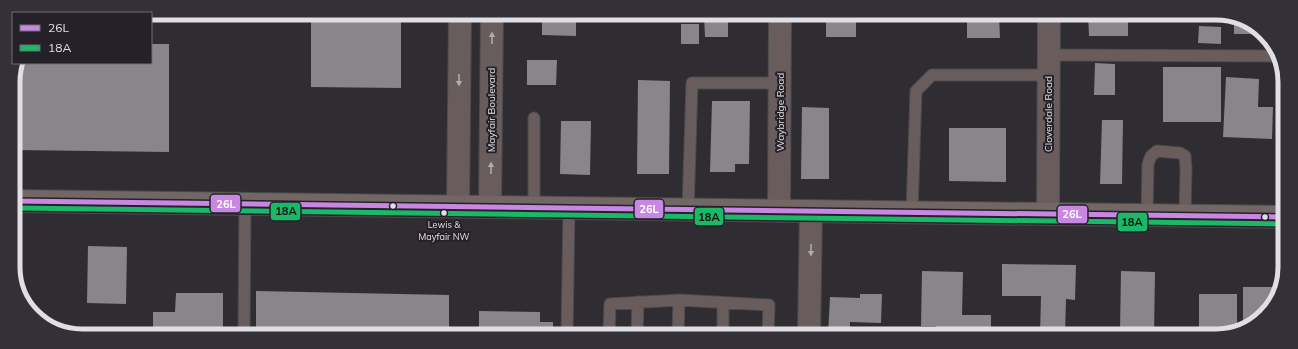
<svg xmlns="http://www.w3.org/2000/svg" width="1298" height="349" viewBox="0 0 1298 349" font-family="Mulish,sans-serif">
<rect width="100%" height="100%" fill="#2f2d31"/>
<path fill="#88868a" d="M311,13H401V88L311,87Z
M542,14H576V36L542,35Z
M704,14H728V37H705Z
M826,14H856V37H826Z
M967,14H999L1000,38H967Z
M1088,14H1128V36H1089Z
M1234,17L1265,33V34H1234Z
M681,24H699V44H681Z
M1199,26L1221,27V44L1198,43Z
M151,44H169V152L14,150L13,78L20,63H151Z
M527,60H557L556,85H527Z
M1095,63L1115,64V95H1094Z
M1163,67H1221V122H1163Z
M1226,77L1259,79L1258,107H1273L1272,139L1223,137Z
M638,80L670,81L669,174H637Z
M712,101H750L749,164H735V172H710Z
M802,107L829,108V179H801Z
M1102,120H1123L1122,184H1100Z
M561,121H591L590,175L560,174Z
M949,128H1006V182L949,181Z
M88,246L127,247L126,304L87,303Z
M1002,264L1076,265L1075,300L1066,299L1065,336H1040L1041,296H1002Z
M922,271L963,272L962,315H991V336H935L936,326H921Z
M1121,271L1155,272L1154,336H1130V331H1120Z
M1243,287H1276V294L1270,304H1267V309L1261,319L1255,322V320L1243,321Z
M256,291L449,295V335H256Z
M176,293H223V335H153V312H175Z
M860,294H882L881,323L850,322V335H828L830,297L860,298Z
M1199,294H1237V329L1220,336H1199Z
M479,311L540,312V322H553V335H479Z"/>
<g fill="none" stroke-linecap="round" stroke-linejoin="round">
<defs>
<path id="lane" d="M1049,55L1277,56
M534,118V208
M688,210L692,83H780
M912,212L916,91L932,75H1049
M1147,215L1148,164L1151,156L1157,151L1180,153L1185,156L1186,169L1185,215
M244,335L245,204
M567,335L569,208
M609,335L610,304L679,300L769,305L768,335
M637,335L638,302
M678,335L679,300
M723,335V303"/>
<path id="street" d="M458,207L460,13
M490,207L492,13
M779,211L780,14
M1048,214L1049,14
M809,335L811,211"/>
<path id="primary" d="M14,201L1284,217"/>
</defs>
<use href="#lane" stroke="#4b4a4d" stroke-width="13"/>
<use href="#street" stroke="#4b4a4d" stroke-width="24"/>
<use href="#primary" stroke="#4b4a4d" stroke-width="24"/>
<use href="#lane" stroke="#685d5c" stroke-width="11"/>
<use href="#street" stroke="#685d5c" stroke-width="22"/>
<use href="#primary" stroke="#736766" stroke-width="22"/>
<defs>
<path id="bus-1" d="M14,201L1284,217"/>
<path id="bus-2" d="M14,208L1284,224"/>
</defs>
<use href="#bus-1" stroke="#252129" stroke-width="8"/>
<use href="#bus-2" stroke="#252129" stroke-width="8"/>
<use href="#bus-1" stroke="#c787e3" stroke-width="5"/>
<use href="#bus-2" stroke="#1ab867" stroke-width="5"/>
</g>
<defs><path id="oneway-solid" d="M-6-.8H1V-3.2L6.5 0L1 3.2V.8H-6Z"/></defs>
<g fill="#b1abae">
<use href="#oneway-solid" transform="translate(492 38) rotate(-90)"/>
<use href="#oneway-solid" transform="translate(459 80) rotate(90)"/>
<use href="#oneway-solid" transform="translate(491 168) rotate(-90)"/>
<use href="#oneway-solid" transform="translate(811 250) rotate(91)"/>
</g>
<g fill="#e1dfe4" stroke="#252129" stroke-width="1.5">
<circle cx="393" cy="206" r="3.5"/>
<circle cx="444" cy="213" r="3.5"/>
<circle cx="1265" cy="217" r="3.5"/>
</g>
<g text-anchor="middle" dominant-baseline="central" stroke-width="4" stroke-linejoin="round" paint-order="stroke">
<g font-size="9" fill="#e1dfe4" stroke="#252129">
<text x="444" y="224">Lewis &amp;<tspan x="444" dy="12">Mayfair NW</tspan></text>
</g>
<g font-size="10" fill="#e1dfe4" stroke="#252129">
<text transform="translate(491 110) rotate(-90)">Mayfair Boulevard</text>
<text transform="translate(780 112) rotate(-90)">Waybridge Road</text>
<text transform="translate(1048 114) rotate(-90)">Cloverdale Road</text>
</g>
</g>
<path d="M0 0H1298V349H0ZM82 20H1216A62 62 0 0 1 1278 82V267A62 62 0 0 1 1216 329H82A62 62 0 0 1 20 267V82A62 62 0 0 1 82 20Z" fill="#343038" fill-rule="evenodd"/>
<path fill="none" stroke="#e1dfe4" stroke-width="5" d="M82 20H1216A62 62 0 0 1 1278 82V267A62 62 0 0 1 1216 329H82A62 62 0 0 1 20 267V82A62 62 0 0 1 82 20Z"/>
<g stroke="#252129" stroke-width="1.5">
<rect x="210" y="194" width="31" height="19" rx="4" fill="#c787e3"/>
<rect x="634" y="199" width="30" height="20" rx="4" fill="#c787e3"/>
<rect x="270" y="202" width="31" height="19" rx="4" fill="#1ab867"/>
<rect x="1057" y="205" width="31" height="19" rx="4" fill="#c787e3"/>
<rect x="694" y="207" width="30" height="19" rx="4" fill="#1ab867"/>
<rect x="1117" y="212" width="31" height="20" rx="4" fill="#1ab867"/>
</g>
<g font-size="11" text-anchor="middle" font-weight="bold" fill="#fff">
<text x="226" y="208">26L</text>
<text x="649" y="213">26L</text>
<text x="1072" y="218">26L</text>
</g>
<g font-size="11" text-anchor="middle" font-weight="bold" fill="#111">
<text x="286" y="215">18A</text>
<text x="709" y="221">18A</text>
<text x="1132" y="226">18A</text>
</g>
<rect x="12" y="12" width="140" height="52" fill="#252129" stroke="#706d74"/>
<rect x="20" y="25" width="20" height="6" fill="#c787e3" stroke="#706d74"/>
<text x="48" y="32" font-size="12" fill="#e1dfe4">26L</text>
<rect x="20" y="45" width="20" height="6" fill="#1ab867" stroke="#706d74"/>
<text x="48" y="52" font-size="12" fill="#e1dfe4">18A</text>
</svg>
